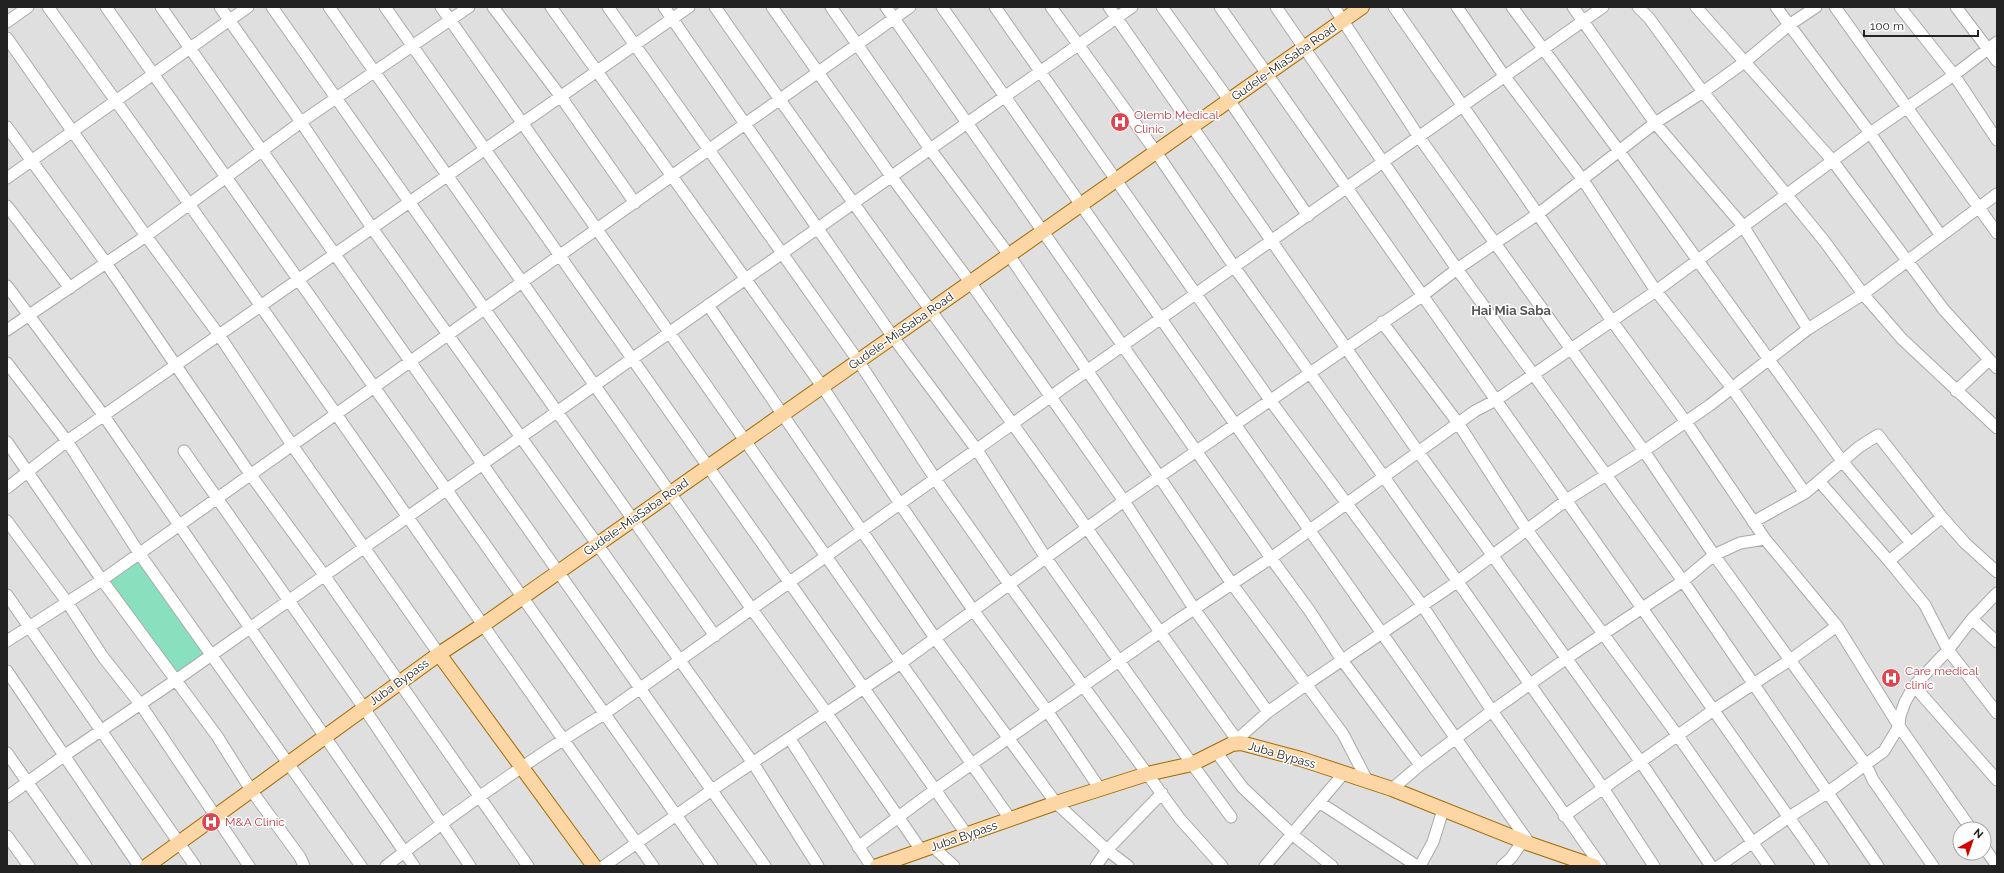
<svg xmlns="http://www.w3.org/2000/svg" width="2004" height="873" viewBox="0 0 2004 873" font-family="Raleway,sans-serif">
<rect width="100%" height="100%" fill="#f2efe9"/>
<path fill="#e0dfdf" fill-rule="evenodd" d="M7,7H1997V866H7ZM1960,829H1984V853H1960Z"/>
<path fill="#88e0be" d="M141,560L207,655L176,676L110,581Z"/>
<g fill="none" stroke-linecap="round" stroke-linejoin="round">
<defs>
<path id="minor" d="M48,7C254,290 449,581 653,866
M106,7L712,866
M161,7L765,866
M220,7L301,122L372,228L753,763L818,866
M272,7L715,636
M329,7L751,608L826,712L921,850
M385,7L967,835
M441,7L1011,820
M493,7L561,97L635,203
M551,7L822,386L900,504L973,610L1048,712L1100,789
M608,7L859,362L936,480L1009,584L1180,819L1222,866
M664,7L893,337L977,450L1046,558L1192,764L1231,817
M715,7C812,147 912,285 1012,423C1088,528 1161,635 1237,740
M772,7L891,176L970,282L1124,501L1195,610L1268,712
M831,7L930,149L1009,255L1232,584L1343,734L1368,782
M886,7L1271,558L1309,610L1342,660L1420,765
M942,7L1530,844
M995,7L1270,400L1422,605L1492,711L1601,866
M1051,7L1156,152L1235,268L1384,477L1603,788L1654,866
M1109,7L1419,453L1640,761L1711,866
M1162,7L1229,100L1308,216
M1220,7C1420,294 1623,579 1823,866
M1276,7L1457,269L1683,581L1878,866
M1334,7L1419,137L1644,451L1714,555L1866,765L1873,780L1933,866
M1394,7L1612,321L1686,422L1765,539L1837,626L1899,726L1971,829
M1457,7L1505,77L1583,180L1656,291L1732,388L1805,493
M1512,7L1619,151L1842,461L1911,543
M1573,7L1655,123L1743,226L1808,329
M1638,7L1649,18L1703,92L1825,242L1863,294L1902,339L1997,428
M1696,7L1832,160L1944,310L1997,368
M1776,7L1870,133L1941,236
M1835,7L1997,233
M1900,7L1954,75L1997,140
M1956,7L1997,61
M7,22L28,7
M7,38L146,236L219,335L292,445L439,654
M7,127L106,263L250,474L324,575L528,866
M7,178L248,7
M7,206L70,288
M7,286L104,416L414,866
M708,305L935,638L1056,803L1107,850L1128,866
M1382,322L1458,423L1527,530L1678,736L1769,866
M7,330L146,236L301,122L469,7
M7,363L67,441L139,553L361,866
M1956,391L1989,360
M7,442L102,580L217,736L251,790L300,857L304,866
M184,451L364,708L470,866
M1819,481L1889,561L1925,605L1948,650L1997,713
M7,488L67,441L689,7
M7,521L67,602L103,657L141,705L249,866
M1753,522L1805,493L1859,447L1878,435L1942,517L1965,543L1997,572
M1889,561L1942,517
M7,595L195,866
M1972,619L1997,642
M7,641L102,580L910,7
M7,671L139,866
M1914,686L1997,780
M790,739L871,866
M1232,744L1268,712L1307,684L1457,582L1568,499L1644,451L1710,405L1808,329L1863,294L1997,194
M7,753L86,866
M1217,753L1243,788L1293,835L1332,866
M1392,789L1420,765L1492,711L1567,658L1683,581L1714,555L1740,543L1765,539
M7,797L65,755L176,680L1132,7
M1319,802L1417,866
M1564,816L1715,709L1790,660L1837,626
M7,836L29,866
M932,846L954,866
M858,847L936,789L1176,621L1271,558L1475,411L1496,400L1656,291L1870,133L1954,75L1997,42
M1984,847L1997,866
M386,866C456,812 529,760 604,714L1160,319L1603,7
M604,866L712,790L901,663L1124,501L1422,296L1457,269L1538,214L1655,123L1703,92L1746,61L1789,25L1816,7
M1096,866L1107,850L1162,793
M1265,866L1344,773
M1420,866L1433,842L1443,810
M1502,866L1511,858L1523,841
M1719,866L1789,817L1827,793L1884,751L1899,726L1900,716L1905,702L1914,686L1948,650L1972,619L1997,593"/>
<path id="major" d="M439,654L594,866
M147,866L439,654L483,625L1362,7
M877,866L1056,803L1147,774L1192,764L1232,744L1241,743L1301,759L1392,789L1530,844L1594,866"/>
</defs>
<use href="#minor" stroke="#a9a9a9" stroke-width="13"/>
<use href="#major" stroke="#a06b00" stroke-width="16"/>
<use href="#minor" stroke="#fff" stroke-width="11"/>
<use href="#major" stroke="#fcd6a4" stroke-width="14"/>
</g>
<defs>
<symbol id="hospital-disc" viewBox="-11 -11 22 22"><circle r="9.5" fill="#e0444e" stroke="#fff"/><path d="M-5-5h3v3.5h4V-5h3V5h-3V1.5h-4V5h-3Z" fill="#fff"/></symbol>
</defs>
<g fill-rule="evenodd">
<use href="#hospital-disc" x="1109" y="111" width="22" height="22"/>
<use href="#hospital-disc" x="1880" y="667" width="22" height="22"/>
<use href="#hospital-disc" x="200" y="811" width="22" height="22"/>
</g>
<g text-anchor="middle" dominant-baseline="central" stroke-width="3" stroke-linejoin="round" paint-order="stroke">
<g font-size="12" fill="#222" stroke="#fff">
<text transform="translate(1284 62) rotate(-35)">Gudele-MiaSaba Road</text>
<text transform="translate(901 331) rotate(-35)">Gudele-MiaSaba Road</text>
<text transform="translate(636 517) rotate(-35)">Gudele-MiaSaba Road</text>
<text transform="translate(399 682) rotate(-36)">Juba Bypass</text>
<text transform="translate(1282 755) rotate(16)">Juba Bypass</text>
<text transform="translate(964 836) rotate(-19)">Juba Bypass</text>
</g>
<g font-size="12" fill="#be3a42" stroke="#fff" text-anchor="start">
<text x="1134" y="115">Olemb Medical<tspan x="1134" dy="14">Clinic</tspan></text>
<text x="1905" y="671">Care medical<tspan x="1905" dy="14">clinic</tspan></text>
<text x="225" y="822">M&amp;A Clinic</text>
</g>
<g font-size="13" font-weight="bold" fill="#555" stroke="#fff">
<text x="1511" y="310">Hai Mia Saba</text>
</g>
</g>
<rect width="2004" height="873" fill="none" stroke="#222222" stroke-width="16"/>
<g transform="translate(1972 841) rotate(40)"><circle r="19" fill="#ffffff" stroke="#a7a7a7"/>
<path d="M0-3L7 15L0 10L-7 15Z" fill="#d40000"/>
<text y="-6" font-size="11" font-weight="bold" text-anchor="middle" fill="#222222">N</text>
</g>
<path d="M1864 30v6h114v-6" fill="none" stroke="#222222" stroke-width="2"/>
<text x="1870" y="30" font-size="12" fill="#222222" stroke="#ffffff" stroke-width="3" paint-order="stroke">100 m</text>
</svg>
